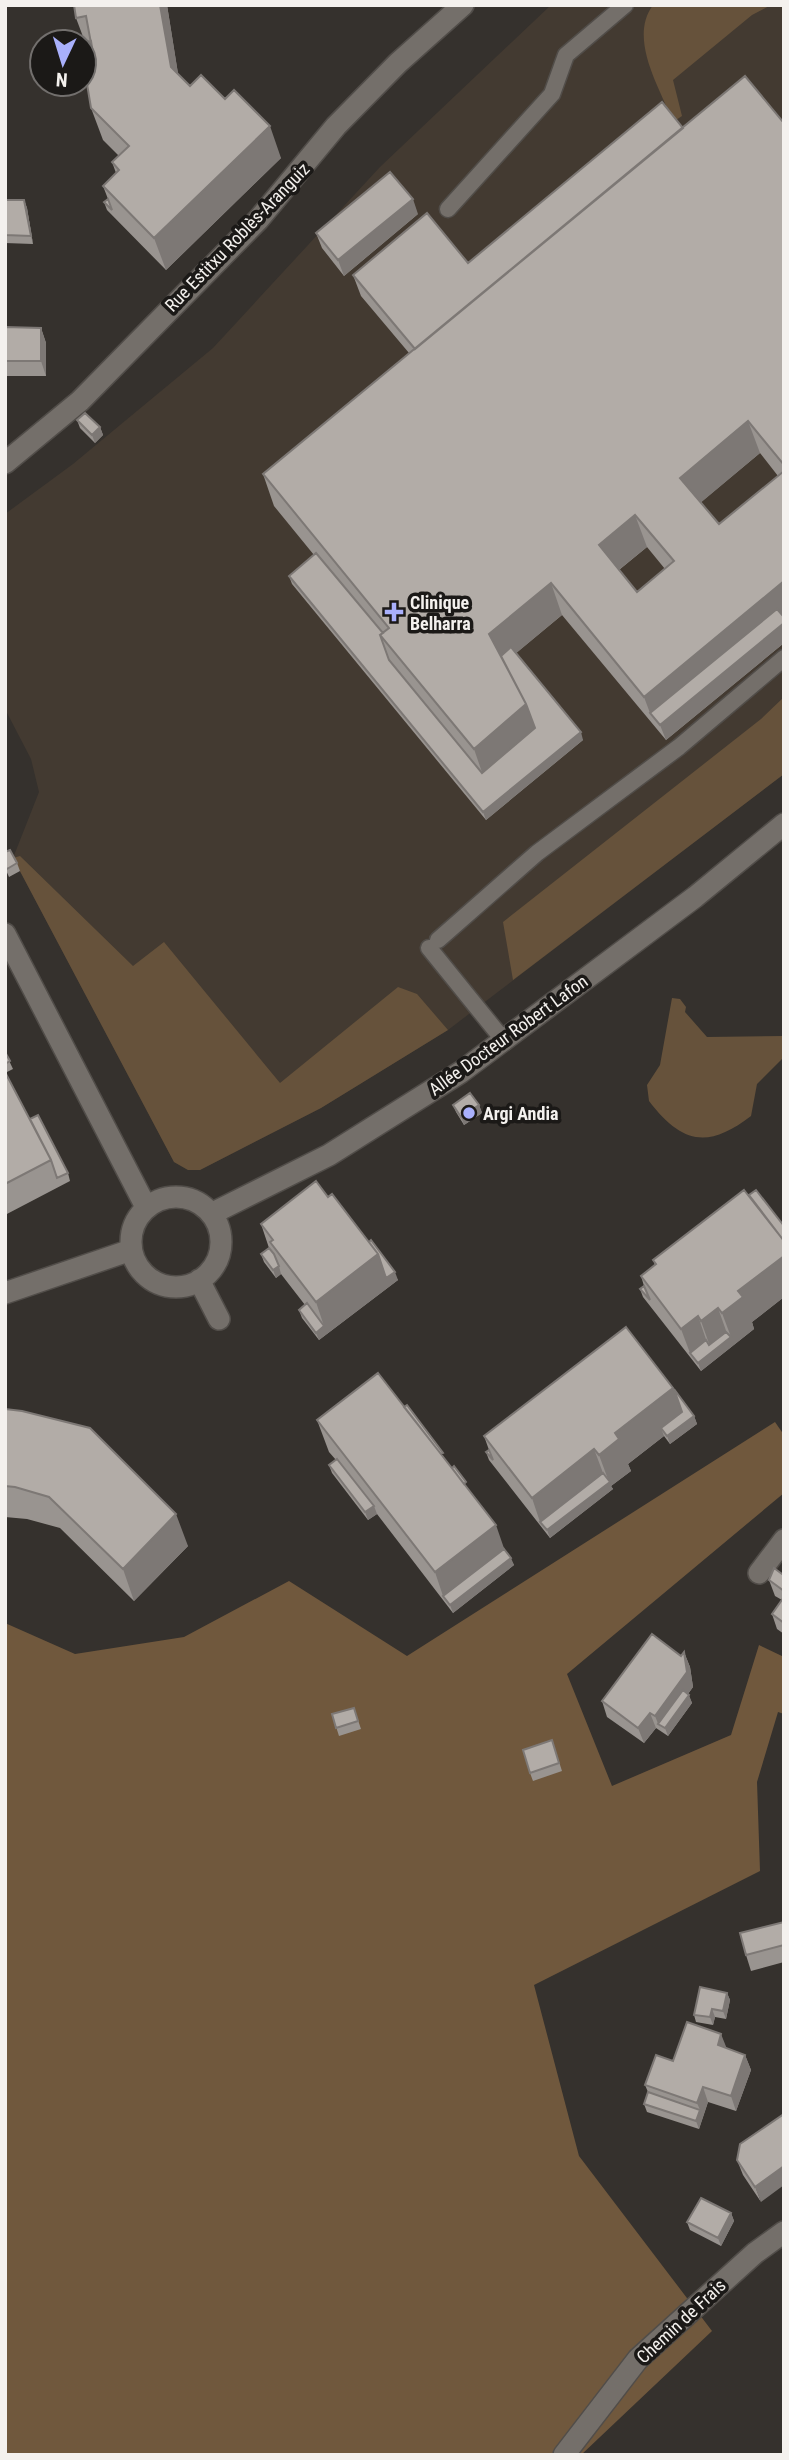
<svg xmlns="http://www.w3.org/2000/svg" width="789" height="2460" viewBox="0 0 789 2460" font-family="'Roboto Condensed',sans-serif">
<rect width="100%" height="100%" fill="#35312d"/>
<path fill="#433a31" d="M551,5H784V774L448,1030L321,1108L200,1170H188L174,1162L13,858L39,792L31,759L5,709V514L73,464L213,348L380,167Z"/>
<path fill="#66523b" d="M653,5H771L752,15L673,80L682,116L673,122C660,88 628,39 653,5Z
M784,697V774L513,980L503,922L761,719Z
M20,856L133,966L164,942L280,1083L398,987L417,994L448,1030L321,1108L200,1170H188L174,1162L13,858Z
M672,998L680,999L686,1007L685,1012L707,1037L784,1036V1057L757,1084L751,1116C708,1149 682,1144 649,1101L647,1085L660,1065Z"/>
<path fill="#70583d" d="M775,1422L784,1435V1493L567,1674L612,1786L731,1735L759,1645L784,1657V1714L778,1712L757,1782L760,1871L534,1985L579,2156L712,2331L581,2455H5V1623L75,1654L184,1637L289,1581L407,1656Z"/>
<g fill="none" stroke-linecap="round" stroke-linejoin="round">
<defs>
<path id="lane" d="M448,209L552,94L566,55L625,5
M438,940L537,853L679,747L784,658
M429,948L505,1042"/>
<path id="street" d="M5,463L80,401L258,220L336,126L398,63L463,5
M5,934L146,1207
M131 1242a45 45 0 1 1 90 0a45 45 0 1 1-90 0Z
M211,1214L329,1155L461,1072L695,897L784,824
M199,1280L219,1319
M5,1293L131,1250
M759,1573L784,1540
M564,2455L638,2359L755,2253L784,2232"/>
</defs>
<use href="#lane" stroke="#514d49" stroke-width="19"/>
<use href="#street" stroke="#514d49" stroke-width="24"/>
<use href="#lane" stroke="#746f6a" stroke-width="16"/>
<use href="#street" stroke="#746f6a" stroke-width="21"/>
</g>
<path fill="#999490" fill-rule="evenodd" d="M167,5L178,74L190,86L281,158L166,270L107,210L104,202L108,199L103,186L116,173L112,162L119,156L103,140L91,108L87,55L85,42L76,18Z
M784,123V643L666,740L562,615L516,653L583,740L486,820L292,584L289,576L314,555L274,506L263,474L409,353L361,296L353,275L468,263L683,128ZM760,453L778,476L719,524L701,502ZM647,547L665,569L637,592L619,570Z
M5,200H24L27,208L33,244L5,243Z
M418,214L344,276L322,248L316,233Z
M5,327L41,328L46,343V376H5Z
M77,420L100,427L103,435L95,443L80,428Z
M5,852L17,863L20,871L9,877L5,868Z
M5,1052L13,1069L5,1073L30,1119L68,1173L70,1181L5,1215Z
M453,1105H479L482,1113L464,1125L456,1112Z
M749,1195L784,1226V1297L752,1322L754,1329L701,1371L643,1297L640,1289L644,1286L641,1276L655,1265L653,1260Z
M328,1197L369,1242L398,1280L319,1340L302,1318L299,1310L305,1305L281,1274L276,1278L264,1262L261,1254L269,1248L261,1224Z
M626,1327L694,1416L697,1424L670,1444L664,1436L628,1464L631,1471L611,1486L613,1489L550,1538L489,1460L486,1452L489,1450L484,1436Z
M5,1409L188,1546L134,1601L60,1528L27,1519L5,1517Z
M317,1420L446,1461L469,1490L514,1565L453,1613L377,1514L368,1520L332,1473L329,1465L336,1460L329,1452Z
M784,1572V1634L777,1629L772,1614L782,1600L775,1596L769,1580L782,1574Z
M684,1652L690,1667L693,1687L688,1694L692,1703L668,1736L656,1728L644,1743L607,1717L602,1701L681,1656Z
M354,1708L361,1729L339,1736L332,1714Z
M552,1740L562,1771L533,1781L530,1773Z
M784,1922V1962L751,1971L746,1955Z
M727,1993L730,2000L726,2019L715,2017L713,2025L696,2022L694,2015Z
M727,2048L745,2055L751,2070L736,2111L708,2102L699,2129L647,2112L644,2104L648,2092L645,2085L673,2061Z
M740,2144L761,2202L743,2175L737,2160Z
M731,2213L734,2221L721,2246L690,2230L687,2222Z"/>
<path fill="#7d7875" d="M160,5H167L182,98L171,67Z
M270,126L281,158L166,270L154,238Z
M413,199L418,214L344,276L338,260Z
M24,200L27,208L33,244L31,236Z
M41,328L46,343V376L41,361Z
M748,421L760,453L692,510L680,478Z
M100,427L103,435L95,443L92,435Z
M635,515L647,547L610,577L599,545Z
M784,581V623L650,713L644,697Z
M551,583L562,615L502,665L489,634Z
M784,623V643L666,740L660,725Z
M526,704L538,736L485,781L474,749Z
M581,732L583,740L486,820L483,812Z
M479,1105L482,1113L464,1125L461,1117Z
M378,1254L395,1272L398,1280L319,1340L316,1333L324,1326L316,1302Z
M784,1256V1297L752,1322L754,1329L701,1371L698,1363L712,1352L701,1321L718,1308L729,1339L731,1337L722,1313L738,1291Z
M279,1266L281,1274L276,1278L273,1270Z
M698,1316L709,1348L690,1353L693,1361L681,1329Z
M673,1388L685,1420L661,1428L664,1436L628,1464L631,1471L611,1486L613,1489L550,1538L547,1530L609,1482L599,1455L615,1433Z
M694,1416L697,1424L670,1444L667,1436Z
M594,1449L606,1481L540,1522L532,1498Z
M374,1506L377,1514L368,1520L365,1512Z
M176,1514L188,1546L134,1601L123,1569Z
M496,1525L507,1557L443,1596L435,1572Z
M511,1558L514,1565L453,1613L450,1605Z
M684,1652L690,1667L693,1687L664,1727L658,1724L661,1731L655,1716Z
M689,1695L692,1703L668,1736L665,1728Z
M650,1713L656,1728L644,1743L638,1728Z
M727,1993L730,2000L726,2019L723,2011Z
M712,2009L715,2017L713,2025L710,2017Z
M721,2034L727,2049L718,2045Z
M745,2055L751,2070L736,2111L731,2096Z
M703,2087L708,2102L699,2129L696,2121L700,2110L697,2103Z
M784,2166V2185L761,2202L755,2187Z
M731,2213L734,2221L721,2246L718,2238Z"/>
<path fill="#b2aca7" stroke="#7d7875" stroke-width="2" fill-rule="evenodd" d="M74,5H160L171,67L190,86L201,75L225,99L234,90L270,126L154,238L103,186L119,170L112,162L129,146L91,108L84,66V55L93,54L86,16L76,18Z
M91,41L93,54L87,55L85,42Z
M745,76L784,123V465L748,421L680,478L719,524L784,471V581L644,697L551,583L489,634L526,704L474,749L380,635L389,628L263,474ZM635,515L674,561L637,592L599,545Z
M662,102L683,128L415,349L353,275L427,213L468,263Z
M390,172L413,199L338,260L316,233Z
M108,199L112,210L104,202Z
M5,200H24L31,236L5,235Z
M5,327L41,328V361H5Z
M85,413L100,427L92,435L77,420Z
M316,553L383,633L380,635L389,660L482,773L535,728L526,704L501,656L511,647L581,732L483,812L289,576Z
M777,609L784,617V623L660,725L650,713Z
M10,850L17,863L7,869L5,866V852Z
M5,1052L10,1061L5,1064Z
M5,1072L51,1160L5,1184Z
M470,1093L479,1105L461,1117L453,1105Z
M38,1115L68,1173L57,1178L51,1160L30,1119Z
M316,1181L328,1197L332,1194L378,1254L316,1302L270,1242L273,1240L261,1224Z
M744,1190L784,1241V1256L738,1291L743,1297L722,1313L718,1308L701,1321L698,1316L681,1329L641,1276L656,1264L653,1260Z
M756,1190L784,1226V1241L749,1195Z
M371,1240L395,1272L386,1278L378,1254L369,1242Z
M269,1248L274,1254L279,1266L273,1270L261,1254Z
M644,1286L650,1300L640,1289Z
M307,1303L324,1326L316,1333L299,1310Z
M626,1327L673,1388L615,1433L619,1439L599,1455L594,1449L532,1498L484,1436Z
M726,1332L731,1337L698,1363L690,1353L706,1340L709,1345Z
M378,1373L496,1525L435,1572L317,1420Z
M674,1389L694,1416L667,1436L661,1428L682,1412Z
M407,1405L443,1453L441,1454L404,1407Z
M5,1409L22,1411L90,1428L176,1514L123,1569L49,1497L15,1487L5,1486Z
M489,1450L493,1460L486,1452Z
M337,1459L374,1506L365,1512L329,1465Z
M454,1466L466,1482L464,1484L452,1468Z
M603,1473L610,1482L547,1530L540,1522Z
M504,1549L511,1558L450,1605L443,1596Z
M774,1568L782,1574L784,1572V1591L769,1580Z
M784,1597V1623L772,1614Z
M652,1634L681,1656L684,1652L687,1672L655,1716L650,1713L638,1728L602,1701Z
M683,1690L689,1695L665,1728L658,1724Z
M354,1708L358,1721L336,1728L332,1714Z
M552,1740L559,1763L530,1773L523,1750Z
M784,1922V1945L746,1955L740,1933Z
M700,1987L727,1993L723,2011L712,2009L710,2017L694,2015Z
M687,2022L721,2034L718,2045L745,2055L731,2096L703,2087L697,2103L645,2085L656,2055L673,2061Z
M648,2092L700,2110L696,2121L644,2104Z
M784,2114V2166L755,2187L737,2160L740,2144Z
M701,2198L731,2213L718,2238L687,2222Z"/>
<g fill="#a9b0fc" stroke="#1b1917" stroke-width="2.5">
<path d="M390.5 601.5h7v7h7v7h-7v7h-7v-7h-7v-7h7z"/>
<circle cx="469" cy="1113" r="7"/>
</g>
<g text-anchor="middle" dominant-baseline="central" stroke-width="7" stroke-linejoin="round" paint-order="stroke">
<g font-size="18" fill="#f4f1ee" stroke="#1b1917">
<text transform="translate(237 237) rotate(-46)">Rue Estitxu Roblès-Aranguiz</text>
<text transform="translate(508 1035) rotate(-36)">Allée Docteur Robert Lafon</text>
<text transform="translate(681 2321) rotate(-43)">Chemin de Frais</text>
</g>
<g font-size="18" font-weight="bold" fill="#f4f1ee" stroke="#1b1917" text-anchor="start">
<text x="410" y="602">Clinique<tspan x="410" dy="21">Belharra</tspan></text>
<text x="483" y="1113">Argi Andia</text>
</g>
</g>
<rect width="789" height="2460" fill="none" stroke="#f4f1ee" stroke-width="14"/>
<g transform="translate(63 63) rotate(184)"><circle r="33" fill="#1b1917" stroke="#726f6d" stroke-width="2"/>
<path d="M0-5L12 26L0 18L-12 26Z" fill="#a9b0fc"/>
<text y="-10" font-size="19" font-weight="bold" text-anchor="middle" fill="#f4f1ee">N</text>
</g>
</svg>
